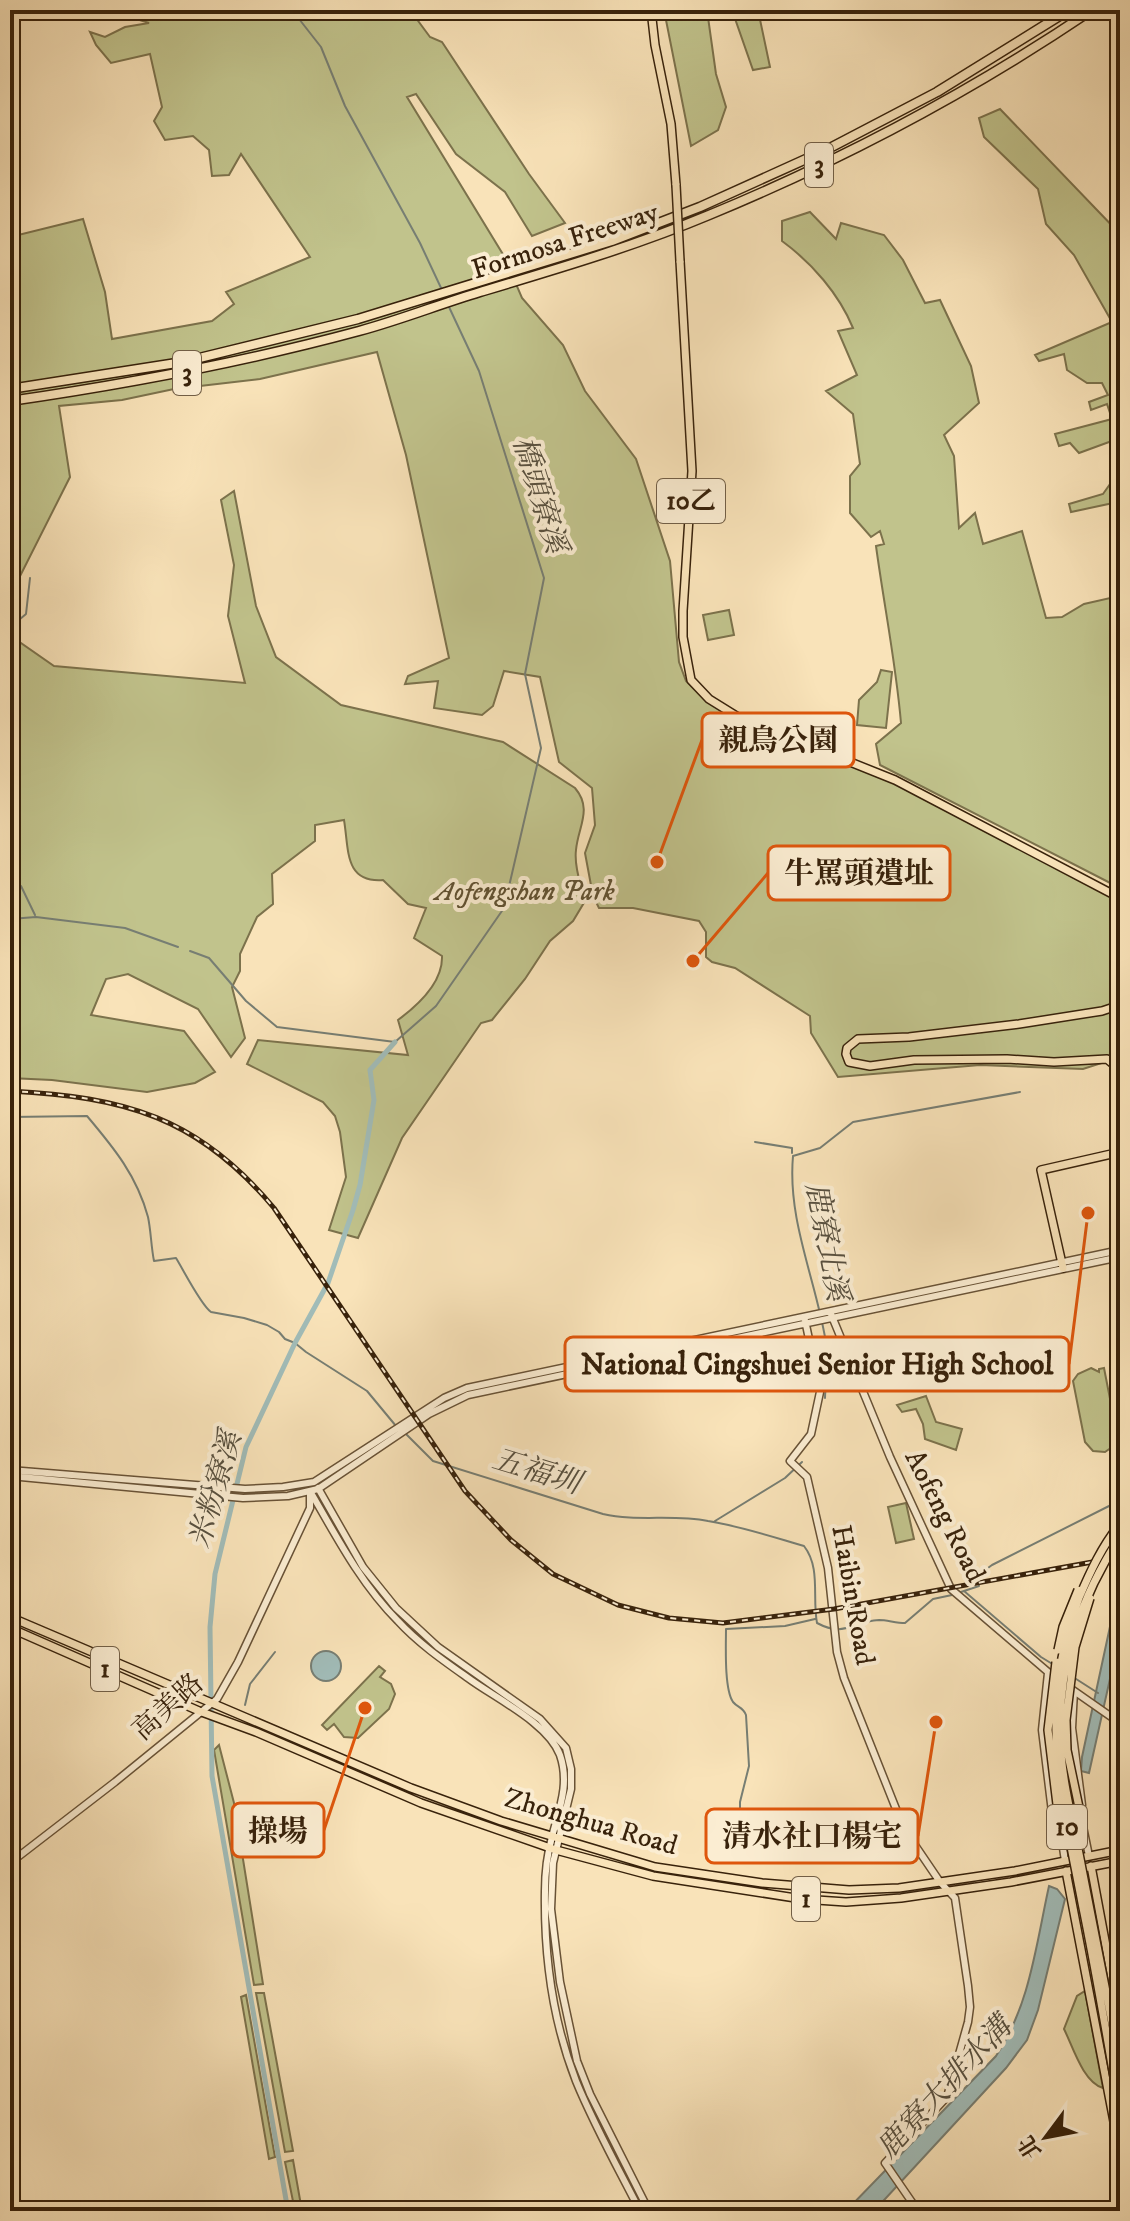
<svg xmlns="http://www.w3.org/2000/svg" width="1130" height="2221" viewBox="0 0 1130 2221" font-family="'IM FELL DW Pica','Noto Serif TC',serif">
<rect width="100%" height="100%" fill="#f9e3b9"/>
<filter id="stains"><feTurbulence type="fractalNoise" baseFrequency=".0025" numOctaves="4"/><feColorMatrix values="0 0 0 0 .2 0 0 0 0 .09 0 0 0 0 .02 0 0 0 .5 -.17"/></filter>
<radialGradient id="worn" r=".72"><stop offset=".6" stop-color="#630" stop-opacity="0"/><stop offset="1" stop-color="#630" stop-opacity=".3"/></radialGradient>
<path fill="#c1c38c" stroke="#7c724c" stroke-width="2" d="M132,10H410L430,37L442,42L529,174L565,223L532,236L505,192L456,154L416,94L407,97L504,256L522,298L563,345L585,391L636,459L670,561L679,662L686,681L699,694L750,728L915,790L1120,900V1057L1083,1069L980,1065L838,1077L811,1033L810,1016L735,968L712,962L706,957V932L699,921L633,908H599L593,896L585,853L595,825L592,788L559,762L540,677L504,671L493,706L482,715L434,708L438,681L405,684L408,676L449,658L406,455L377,352L260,379L174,389L122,400L59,406L70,477L10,596V237L83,219L105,292L112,339L212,321L234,304L226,292L310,257L241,154L229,175L212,176L209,150L193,136L165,140L154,121L162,107L150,54L111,63L96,45L90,32L105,37L125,27L149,23L133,18L129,12Z
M664,10H707L716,74L726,107L718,130L691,146Z
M732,10H758L770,67L753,70Z
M1000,109L1120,234V438L1079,453L1070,443L1059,446L1055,434L1112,419L1107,404L1091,410L1089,402L1108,395L1102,383H1087L1067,370L1064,354L1039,361L1035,355L1112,322L1074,255L1046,224L1038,189L984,137L979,118Z
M810,212L836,239L841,223L884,235L903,260L925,303L940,300L971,366L979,403L944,435L954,456L959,528L975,513L983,544L1022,531L1046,618L1062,617L1084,604L1115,597L1120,586V888L880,765L876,744L901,723C896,664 884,605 876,546L884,544L880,531L871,537L850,513V476L860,464L853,414L826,391L857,375L838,331L853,328C839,294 812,263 782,241V221Z
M1120,470V510L1118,502L1071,512L1069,504L1103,494Z
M234,491L256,606L276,657L341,705L503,742L575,788C593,809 578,827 576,850C574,866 581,885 585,901L573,921L550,941L525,979L492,1020L481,1023L402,1138L358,1238L329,1230L346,1177L340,1132L335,1116L323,1102L247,1064L258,1040L408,1055L398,1020C417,1006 443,983 442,956L414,938L426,908L408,904L383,880C344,883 349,849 344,820L315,825V841L272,874L273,904L257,917L240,954V971L232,987L245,1038L231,1057L198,1009L128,974L106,979L91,1015L184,1031L215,1072L195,1083L147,1092L52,1080L10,1078V640L18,641L54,666L245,683L228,616L234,565L221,500Z
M729,610L734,635L708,640L703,615Z
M881,670L892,672L886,728L857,725L859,700L877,682Z
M1091,1368L1099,1372V1369L1104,1368L1120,1450L1117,1451L1115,1445L1105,1452L1093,1451L1085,1442L1073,1381L1078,1374Z
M926,1396L936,1422L962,1429L956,1450L925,1439L923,1424L916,1409L902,1412L897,1405Z
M906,1503L914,1539L896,1543L888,1507Z
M379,1666L385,1671L380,1677L391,1684L395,1694L389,1709L358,1738L344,1737L334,1724L327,1730L322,1725Z
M219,1745L234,1803L263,1984L254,1985L214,1750Z
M1085,1991L1103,2088C1083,2082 1073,2047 1064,2029L1077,1996Z
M256,1993H264L293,2151L285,2152Z
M246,1995L275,2157L269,2159L241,1997Z
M293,2160L302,2211H295L285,2162Z"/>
<path fill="#a1bcb8" stroke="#777e73" stroke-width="2" d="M1120,1580V1634L1089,1773L1081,1771L1082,1757Z
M311 1666a15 15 0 1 1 30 0a15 15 0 1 1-30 0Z
M1049,1886L1057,1889L1065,1899L1038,2010L1027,2040L1006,2068L874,2211H846L996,2056C1030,2005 1036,1945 1049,1886Z"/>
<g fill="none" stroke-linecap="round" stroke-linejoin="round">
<path stroke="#777e73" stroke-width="2" d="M292,10L321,47L345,106L420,243L442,290
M10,642L13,625L26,614L30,578
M10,886H21L35,915
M10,919L36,917L125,928L178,947
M190,951L209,958L246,1001L277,1027L395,1042L436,1006L504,908L541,748L525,674L544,578L479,371L449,307
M10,1117L87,1116C114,1148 137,1176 148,1217C151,1231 151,1246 154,1261L176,1258C184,1271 201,1305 211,1312L244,1318L267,1325L279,1332L285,1339L295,1343L306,1352L367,1391L396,1426
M755,1142L792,1148V1153
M825,1398C825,1388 827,1382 829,1374C830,1367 827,1356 827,1349C818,1284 787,1223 793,1156L820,1148L853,1122L1020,1092
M404,1432L433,1461L603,1514C637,1522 673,1514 708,1521C740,1526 773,1537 804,1546C821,1568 812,1597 817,1623C845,1638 852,1621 879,1620C887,1620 896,1623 905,1623L933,1599L952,1595
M715,1521L785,1478L802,1462
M964,1591L1041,1657L1054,1665
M958,1593L979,1586L977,1576L992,1565L1115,1503
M1073,1677L1098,1693
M245,1705L250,1684L275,1652
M740,1818V1802L749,1766L746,1715C743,1707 738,1708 733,1702C724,1689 726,1645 726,1629L785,1626L815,1619
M10,2196L43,2211"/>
<path stroke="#a1bcb8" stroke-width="5" d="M288,2211L212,1776L210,1627L215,1574L246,1447L295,1343L328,1283L353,1210L360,1185L374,1100L370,1070L395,1042"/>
<defs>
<path id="minor" d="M831,1314L890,1457L951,1589L1055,1678
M805,1320L820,1392L811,1434L790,1461L807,1477L828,1568L837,1652L844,1678L904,1829L940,1882L955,1898L968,1986L970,2007L968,2022L947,2097L885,2163L918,2211
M10,1470L245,1489L283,1487L314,1482L444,1398L467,1388L1120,1250
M10,1476L243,1498L288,1496L318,1489L429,1414L468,1395L1120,1257
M318,1488L363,1567L396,1608L438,1647L540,1719L566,1748L571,1769V1789L553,1863L551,1909L560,1982L577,2061L590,2094L649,2211
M310,1491C336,1536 361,1584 398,1621C418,1643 444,1661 468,1678C495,1698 548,1723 560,1755C570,1784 559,1809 552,1837C547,1855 545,1873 545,1891C544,1954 553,2022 576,2081C594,2125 618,2168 640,2211
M1048,1673L1042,1730L1052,1812L1058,1823
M1067,1686L1120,1723
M1074,1691L1072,1728L1082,1805L1080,1812L1089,1856
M1059,1821L1065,1861
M10,1863L115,1782L217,1699L238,1662L310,1508V1492"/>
<path id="major" d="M651,10L655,45L671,124L676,185
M680,261L692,471L683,611V637L691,680L709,699L738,717L895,780L1120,898
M1120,1005L1102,1011L1019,1024L909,1037L858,1039L847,1048L846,1054L849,1062L870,1066L914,1060L1007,1059L1054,1062L1107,1059L1113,1064L1120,1079
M1063,1268L1041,1170L1120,1152
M10,1617L411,1788L501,1821L655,1867L762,1883L849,1890L899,1888L1015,1871L1120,1850
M10,1628L199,1711L256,1732L421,1803L556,1850L653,1876L802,1899L846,1902L901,1898L1011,1882L1120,1861
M1091,1866L1120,2021
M1066,1871L1120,2153
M1117,2048L1120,2060
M1114,2077L1120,2115"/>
<path id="highway" d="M10,389L183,362L358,319L612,241L700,207L826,150L937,92L1069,10
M10,401C128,384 244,362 359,331C400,320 440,304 480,292C557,269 635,246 709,215C842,160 972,91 1092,10"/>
</defs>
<use href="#minor" stroke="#685236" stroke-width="9"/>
<use href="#major" stroke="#38220b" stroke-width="10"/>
<use href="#highway" stroke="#38220b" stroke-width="11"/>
<use href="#minor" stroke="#fbedd2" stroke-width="6"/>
<use href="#major" stroke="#f9e3b9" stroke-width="7"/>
<use href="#highway" stroke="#f9e3b9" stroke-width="8"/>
<defs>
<path id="rail" d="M10,1091C125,1097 198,1117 274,1208L465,1491L511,1540L553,1574L618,1605L669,1618L723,1623L834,1609L1120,1557"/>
</defs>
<use href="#rail" stroke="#38220b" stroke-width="5"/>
<use href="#rail" stroke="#fbedd2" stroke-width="2" stroke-dasharray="6" stroke-linecap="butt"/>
<defs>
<path id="major-bridge" d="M676,185L680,261
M1058,1650L1063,1627L1078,1590
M1056,1662L1048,1730L1059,1821
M1080,1812L1067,1750L1066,1720L1075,1647L1090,1598
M1117,2048C1106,1989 1094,1929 1082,1869C1074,1825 1060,1777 1060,1732C1059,1661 1082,1595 1120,1537
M1114,2077C1104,2019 1094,1961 1082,1903C1061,1793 1037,1708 1079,1598C1090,1572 1102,1546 1120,1524"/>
</defs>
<use href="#major-bridge" stroke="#38220b" stroke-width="10" stroke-linecap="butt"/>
<use href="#major-bridge" stroke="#f9e3b9" stroke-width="7"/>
</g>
<g text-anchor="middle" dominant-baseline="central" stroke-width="8" stroke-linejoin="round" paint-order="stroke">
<g fill="#fbedd2" stroke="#725f47" stroke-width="2">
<rect x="805" y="143" width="28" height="44" rx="6"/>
<rect x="173" y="351" width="28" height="44" rx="6"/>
<rect x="657" y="479" width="68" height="44" rx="6"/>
<rect x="91" y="1647" width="28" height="44" rx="6"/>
<rect x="1047" y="1805" width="40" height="44" rx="6"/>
<rect x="792" y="1877" width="28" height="44" rx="6"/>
</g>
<g font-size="26" font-weight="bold" fill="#38220b">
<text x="819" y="165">3</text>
<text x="187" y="373">3</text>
<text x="691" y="501">10乙</text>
<text x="105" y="1669">1</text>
<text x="1067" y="1827">10</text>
<text x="806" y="1899">1</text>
</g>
<g font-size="28" fill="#38220b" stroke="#fbedd2">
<text transform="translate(565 241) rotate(-18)">Formosa Freeway</text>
<text transform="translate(945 1516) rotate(63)">Aofeng Road</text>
<text transform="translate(853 1595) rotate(80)">Haibin Road</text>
<text transform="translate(168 1707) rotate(-42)">高美路</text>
<text transform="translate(591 1822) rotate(16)">Zhonghua Road</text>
</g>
<g font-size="28" font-style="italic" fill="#615232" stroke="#fbedd2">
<text x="525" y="891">Aofengshan Park</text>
</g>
<g font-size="30" font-style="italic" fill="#58503f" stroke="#fbedd2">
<text transform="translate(539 495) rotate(73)">橋頭寮溪</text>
<text transform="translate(826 1242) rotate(79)">鹿寮北溪</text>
<text transform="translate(536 1472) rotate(17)">五福圳</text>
<text transform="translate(216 1490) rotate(-74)">米粉寮溪</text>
<text transform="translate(945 2088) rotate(-47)">鹿寮大排水溝</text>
</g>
</g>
<path fill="none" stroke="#df560c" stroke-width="3" d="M657 862L702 740M693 961L768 873M1088 1213L1069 1364M365 1708L324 1830M936 1722L918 1836"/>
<g fill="#df560c" stroke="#fbedd2" stroke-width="3">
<circle cx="657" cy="862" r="8"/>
<circle cx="693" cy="961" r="8"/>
<circle cx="1088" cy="1213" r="8"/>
<circle cx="365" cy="1708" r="8"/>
<circle cx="936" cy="1722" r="8"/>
</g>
<g fill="#fbedd2" stroke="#df560c" stroke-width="3">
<rect x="702" y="713" width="152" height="54" rx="8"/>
<rect x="768" y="846" width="182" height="54" rx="8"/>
<rect x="565" y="1337" width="504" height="54" rx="8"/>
<rect x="232" y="1803" width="92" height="54" rx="8"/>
<rect x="706" y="1809" width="212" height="54" rx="8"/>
</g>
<g font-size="30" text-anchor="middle" font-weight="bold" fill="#38220b">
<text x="778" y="750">親鳥公園</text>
<text x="859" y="883">牛罵頭遺址</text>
<text x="817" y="1374">National Cingshuei Senior High School</text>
<text x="278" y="1841">操場</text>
<text x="812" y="1846">清水社口楊宅</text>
</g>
<rect width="1130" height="2221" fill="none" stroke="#f9e3b9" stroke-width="40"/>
<rect x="12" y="12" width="1106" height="2197" fill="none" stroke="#38220b" stroke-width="4"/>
<rect x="20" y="20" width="1090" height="2181" fill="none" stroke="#38220b" stroke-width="2"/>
<g transform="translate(1046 2137) rotate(238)" stroke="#fbedd2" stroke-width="6" paint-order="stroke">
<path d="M0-6L14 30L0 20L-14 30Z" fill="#38220b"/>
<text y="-12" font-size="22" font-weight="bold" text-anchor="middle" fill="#38220b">北</text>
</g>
<rect width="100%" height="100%" filter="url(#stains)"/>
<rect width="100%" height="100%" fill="url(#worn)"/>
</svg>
